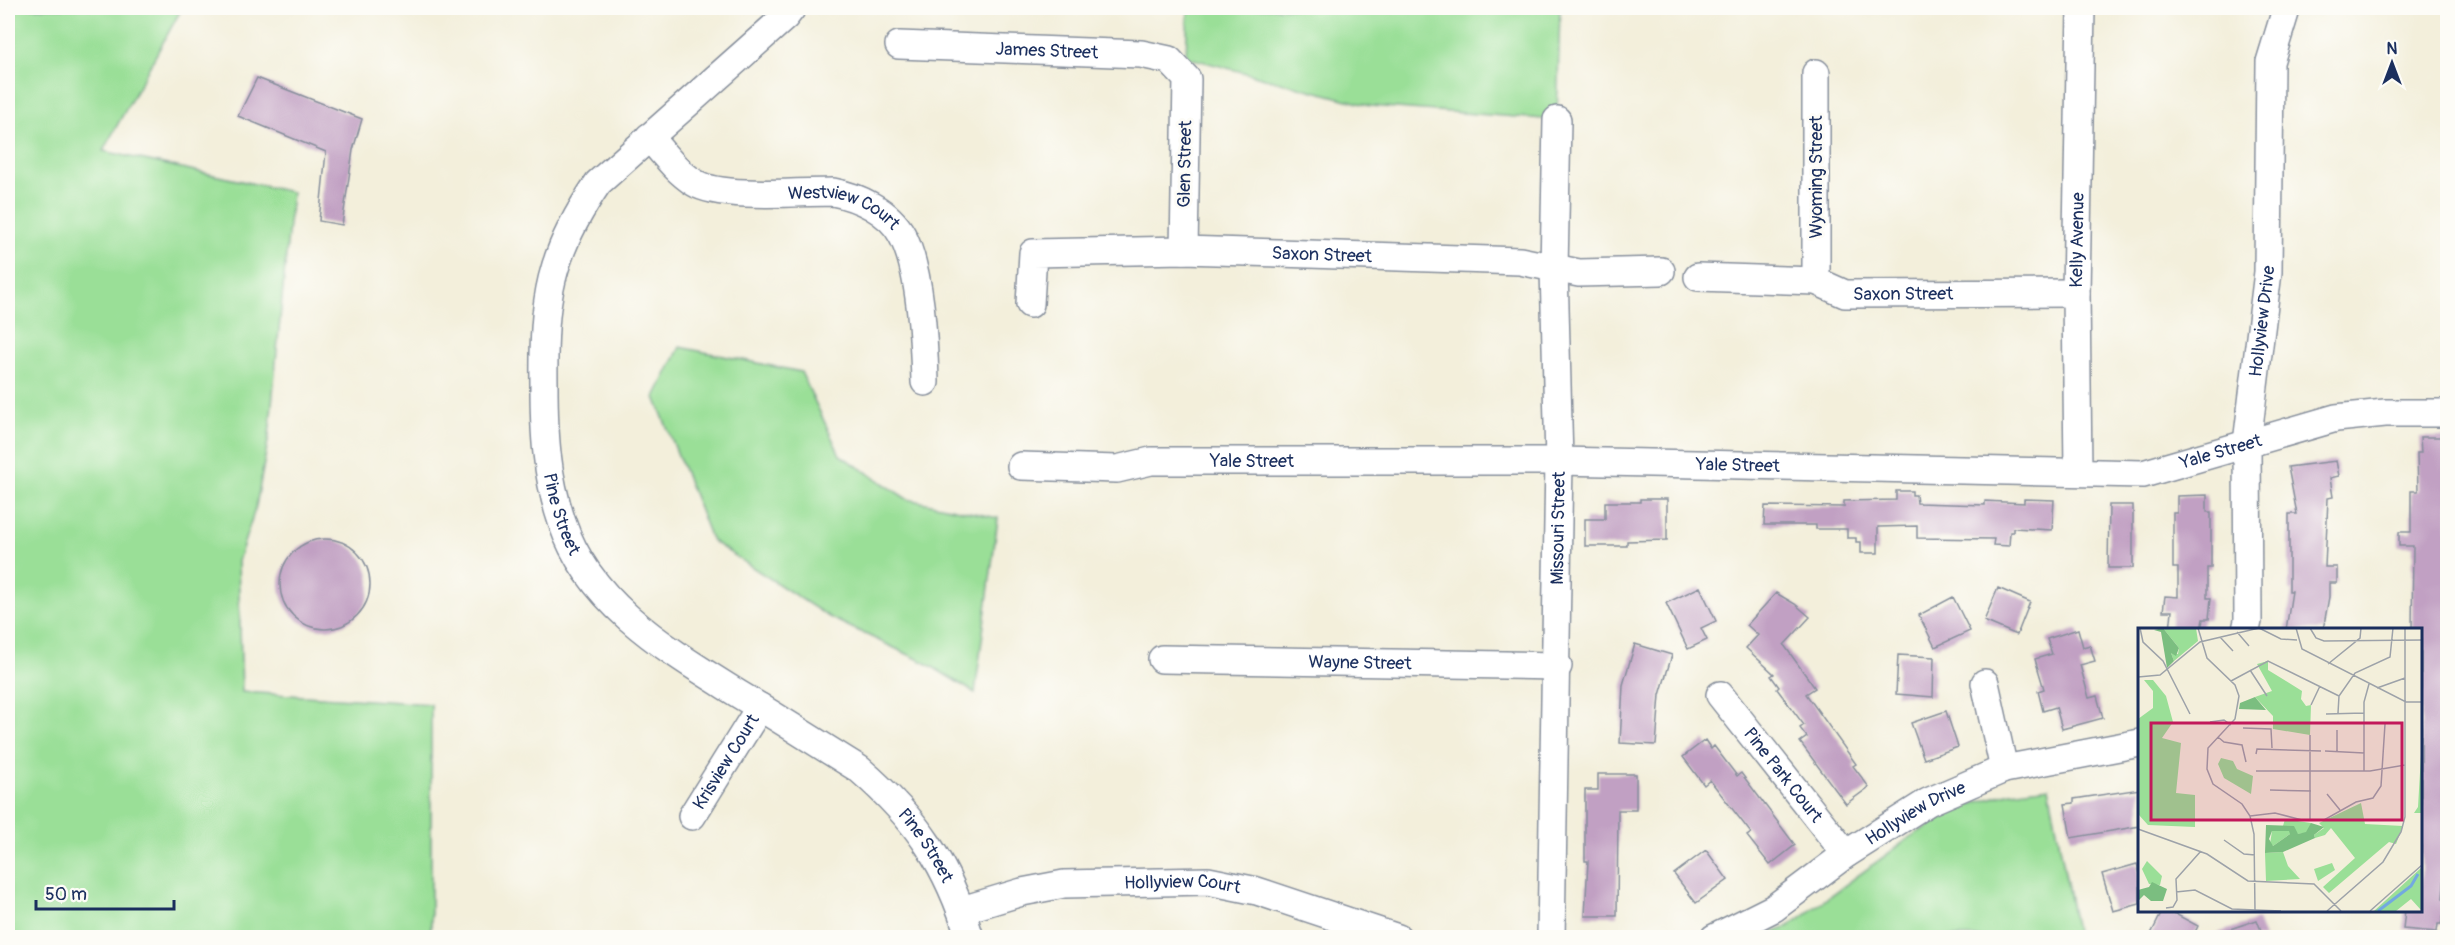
<svg xmlns="http://www.w3.org/2000/svg" width="2455" height="945" viewBox="0 0 2455 945" font-family="Pangolin,sans-serif">
<rect width="100%" height="100%" fill="#fdfcf7"/>
<filter id="ink" filterUnits="userSpaceOnUse"><feTurbulence type="fractalNoise" baseFrequency=".0167" numOctaves="2"/><feDisplacementMap in="SourceGraphic" scale="12" xChannelSelector="R" yChannelSelector="G"/><feConvolveMatrix kernelMatrix="1 2 1 2 8 2 1 2 1" color-interpolation-filters="sRGB"/></filter>
<filter id="wash" filterUnits="userSpaceOnUse"><feTurbulence type="fractalNoise" baseFrequency=".008" numOctaves="4" result="noise"/><feDisplacementMap in="SourceGraphic" scale="24" xChannelSelector="R" yChannelSelector="G"/><feGaussianBlur stdDeviation="1.35" result="paint"/><feColorMatrix in="noise" values="0 0 0 0 0 0 0 0 0 0 0 0 0 0 0 0 0 1.4 0 .05"/><feComposite in="paint" operator="in"/></filter>
<g filter="url(#wash)">
<rect width="100%" height="100%" fill="#f3efdb"/>
<path fill="#9adf97" stroke="#5a877a" stroke-width="1.5" d="M8,8H182L103,151L292,192L269,436L256,506L238,561L242,692L431,704V937H8Z
M1188,8H1560L1557,120L1370,106L1186,57Z
M680,347L801,372L840,455L907,499L998,518L975,693L926,663L829,617L712,541L655,397Z
M2049,787L2077,937H1765L1789,926L1915,834L1959,808L2011,792Z"/>
<g id="blocks">
<path fill="#c1a0c3" d="M257,78L362,119L353,150L342,225L319,221L326,152L238,116Z
M2420,437H2448V872H2445L2443,899H2446L2444,914L2441,924H2438L2437,932L2403,929L2405,910H2421V630H2412L2413,546H2399V532H2411V491H2418L2417,453H2421Z
M2336,461L2339,476L2330,478L2333,497L2328,498L2325,567H2337V583H2329V597L2323,630H2286L2292,591H2289V514H2297L2288,467Z
M1896,491H1912V495H1916L1917,503L1985,505V501L2024,503V499L2054,500L2052,530L2013,528V532H2010L2009,546L1993,545L1994,539L1917,538V526L1878,527V553H1861V542H1856V538H1847V529H1816V525H1764L1765,506L1844,507V501L1896,500Z
M2207,495V512H2211V568H2207V598H2211L2209,619H2203L2201,630H2170L2172,611H2163L2165,596L2178,597V568H2173V513H2177V496Z
M1640,499H1667V540L1627,541V546H1585V519H1605V502H1640Z
M2109,505H2133V568H2108Z
M280 584a45 45 0 1 1 90 0a45 45 0 1 1-90 0Z
M1700,587L1716,621L1701,628L1707,640L1688,649L1666,603Z
M1998,588L2030,602L2017,635L1984,621Z
M1776,593L1795,604L1810,617L1784,645L1815,688L1806,694L1856,764L1853,766L1869,787L1846,804L1800,742L1807,737L1800,728L1804,725L1777,689L1779,687L1771,676L1774,674L1746,648L1758,635L1747,625Z
M1953,597L1970,631L1935,647L1919,615Z
M2078,629L2083,647L2090,645L2095,661L2080,665L2089,698L2097,696L2103,718L2062,729L2056,707L2043,711L2038,691L2044,689L2035,659L2052,654L2047,639Z
M1635,644L1672,655L1660,695L1656,745L1620,743L1623,685Z
M1898,655L1934,657L1933,697L1896,694Z
M1946,711L1958,747L1924,759L1911,723Z
M1705,740L1711,749L1714,746L1737,776L1741,773L1795,845L1770,865L1747,836L1751,833L1710,780L1704,785L1683,757Z
M1598,774H1636V810H1618L1617,916H1585L1588,861H1585V790H1598Z
M2140,789V826L2071,838L2065,804L2074,803V799Z
M1706,850L1728,880L1696,903L1674,874Z
M2137,864L2140,874V904L2113,911L2102,874Z
M2163,910H2168L2198,926L2192,938H2149Z
M2257,920L2264,938H2213L2212,935Z"/>
</g>
</g>
<g filter="url(#ink)">
<use href="#blocks" fill-opacity="0" stroke="#878f9c" stroke-width="1.5"/>
<g fill="none" stroke-linecap="round" stroke-linejoin="round">
<defs>
<g id="minor">
<path id="s1" d="M792,8L785,17L598,183C549,255 543,298 544,384C544,432 546,475 562,522C590,606 670,651 740,695C780,719 820,745 859,769C917,819 948,865 970,938"/>
<path id="s2" d="M899,45L1141,54L1169,60L1187,79L1184,250"/>
<path d="M1816,73V281"/>
<path id="s3" d="M649,137C662,152 677,172 695,183C721,199 801,192 833,192C859,197 889,211 902,235C921,270 924,342 925,382"/>
<path id="s4" d="M1698,277L1816,281L1845,294L2076,293"/>
<path id="s5" d="M1030,304L1033,253L1184,250L1520,261L1579,273L1661,271"/>
<path id="s6" d="M1021,466L1117,469L1151,461H1559L2143,474L2336,418L2385,413H2448"/>
<path id="s7" d="M2078,472L2076,293L2081,8"/>
<path id="s8" d="M2246,630L2248,621L2247,443L2268,272L2270,62L2285,13"/>
<path id="s9" d="M1162,659L1558,666"/>
<path d="M1985,683L2004,769"/>
<path id="s10" d="M1720,695L1846,854"/>
<path id="s11" d="M692,816L760,707"/>
<path id="s12" d="M962,910L1022,892L1064,884L1208,881L1257,891L1398,938"/>
<path id="s13" d="M1551,938L1559,461L1554,269L1557,120"/>
<path id="s14" d="M1714,938L1774,908L1846,854L1928,802L2004,769L2140,743"/>
</g>
</defs>
<use href="#minor" stroke="#878f9c" stroke-width="30"/>
<use href="#minor" stroke="#fff" stroke-width="27"/>
</g>
</g>
<g text-anchor="middle" dominant-baseline="central" stroke-width="6" stroke-linejoin="round" paint-order="stroke">
<g font-size="18" fill="#1b2f5e" stroke="#fdfcf7">
<text stroke="none"><textPath href="#s2" startOffset="148">James Street</textPath></text>
<text transform="translate(1185 164) rotate(-89)">Glen Street</text>
<text transform="translate(1816 177) rotate(-90)">Wyoming Street</text>
<text stroke="none"><textPath href="#s3" startOffset="219">Westview Court</textPath></text>
<text stroke="none"><textPath href="#s7" startOffset="232">Kelly Avenue</textPath></text>
<text stroke="none"><textPath href="#s5" startOffset="340">Saxon Street</textPath></text>
<text stroke="none"><textPath href="#s4" startOffset="208">Saxon Street</textPath></text>
<text stroke="none"><textPath href="#s8" startOffset="310">Hollyview Drive</textPath></text>
<text stroke="none"><textPath href="#s6" startOffset="1204">Yale Street</textPath></text>
<text stroke="none"><textPath href="#s6" startOffset="232">Yale Street</textPath></text>
<text stroke="none"><textPath href="#s6" startOffset="718">Yale Street</textPath></text>
<text stroke="none"><textPath href="#s1" startOffset="606">Pine Street</textPath></text>
<text stroke="none"><textPath href="#s13" startOffset="410">Missouri Street</textPath></text>
<text stroke="none"><textPath href="#s9" startOffset="198">Wayne Street</textPath></text>
<text stroke="none"><textPath href="#s11" startOffset="64">Krisview Court</textPath></text>
<text stroke="none"><textPath href="#s10" startOffset="102">Pine Park Court</textPath></text>
<text stroke="none"><textPath href="#s14" startOffset="238">Hollyview Drive</textPath></text>
<text stroke="none"><textPath href="#s1" startOffset="1110">Pine Street</textPath></text>
<text stroke="none"><textPath href="#s12" startOffset="224">Hollyview Court</textPath></text>
</g>
</g>
<g transform="translate(2138 628)">
<rect width="284" height="284" fill="#f3efdb"/>
<path d="M25,0H58L60,13L36,33L33,25L40,26L41,20ZM130,33V42L164,63L163,71L168,78L173,77L172,107L135,101V88L117,69L134,63L119,36ZM6,52H15L28,68L35,94L24,110L43,115L38,165L57,167V199L10,197L0,186V91L15,80V63ZM283,127H284L283,185H276L280,179ZM83,130L95,133L99,141L115,148L113,166L86,150L80,136ZM223,175L227,196L265,198L258,216L251,214L191,265L185,259L217,230L193,200L187,207L177,210L176,207L186,200L181,195ZM147,191L173,195V198L168,205L160,206L145,198ZM134,203H152V206L135,218L132,216ZM145,224L150,238L162,251L128,253L127,225ZM9,233L24,248L22,257L11,256L4,241ZM194,235L197,242L180,253L176,241ZM283,240V282L273,271L258,283H236Z" fill="#9adf97"/>
<path d="M25,0L41,20L38,28L33,25L36,33L29,40L23,4L16,2ZM117,69L128,82L101,81L102,75ZM173,195L186,199L176,207L177,210L145,224L127,225L128,197L156,198L160,206L168,204ZM134,203H151L152,206L135,218L131,211ZM14,254L29,261L25,273H13L6,267L0,273V262L11,259Z" fill="#7bbe80" fill-rule="evenodd"/>
<path fill="none" stroke="#72a9e0" stroke-width="3" d="M240,283L273,258L280,246"/>
<path fill="none" stroke="#9da2a9" stroke-width="1.5" d="M2,0L5,14L25,33L52,86M60,0L69,30L97,57L101,68L97,91L70,120L69,141L75,156L104,176L112,188L116,206L117,283M121,0L143,11L159,12M158,0L164,21L268,74H284M172,0L178,10L186,13L284,12M99,4L111,18M82,9L95,23M190,36L222,10L223,0M112,42L129,68M0,49L22,47L62,14L121,0M93,53L130,33L201,68M239,60L267,50M173,77L182,58M200,85L201,68L217,45L252,29L255,0M188,86L226,85M72,94L86,92L93,97M105,100L133,101L134,120M199,102V124M80,109L86,114L104,117L108,134M187,123L226,125M118,126L119,121L183,123M118,143H232L267,137M226,143V74L231,56M132,162L173,163M189,166L202,182M112,188L137,185L164,192H186L218,174L235,170L243,158L247,96M172,192V107M0,201L69,226L110,253L176,256L203,283M86,212L106,226L117,227M38,264L57,262L94,281L143,283M28,280L35,279L39,272L38,251L63,223M189,283L245,234L263,204L267,189V0M232,283L284,237"/>
<path fill="#c2185b" fill-opacity="0.15" stroke="#c2185b" stroke-width="3" d="M13,95H264V192H13Z"/>
<rect width="284" height="284" fill="none" stroke="#1b2f5e" stroke-width="3"/>
</g>
<rect width="2455" height="945" fill="none" stroke="#fdfcf7" stroke-width="30"/>
<g transform="translate(2392 63)" stroke="#fdfcf7" stroke-width="4.5" paint-order="stroke">
<path d="M0-4.5L10 22L0 15L-10 22Z" fill="#1b2f5e"/>
<text y="-9" font-size="16" font-weight="bold" text-anchor="middle" fill="#1b2f5e">N</text>
</g>
<path d="M36 900v9h138v-9" fill="none" stroke="#1b2f5e" stroke-width="3"/>
<text x="45" y="900" font-size="18" fill="#1b2f5e" stroke="#fdfcf7" stroke-width="4.5" paint-order="stroke">50 m</text>
</svg>
